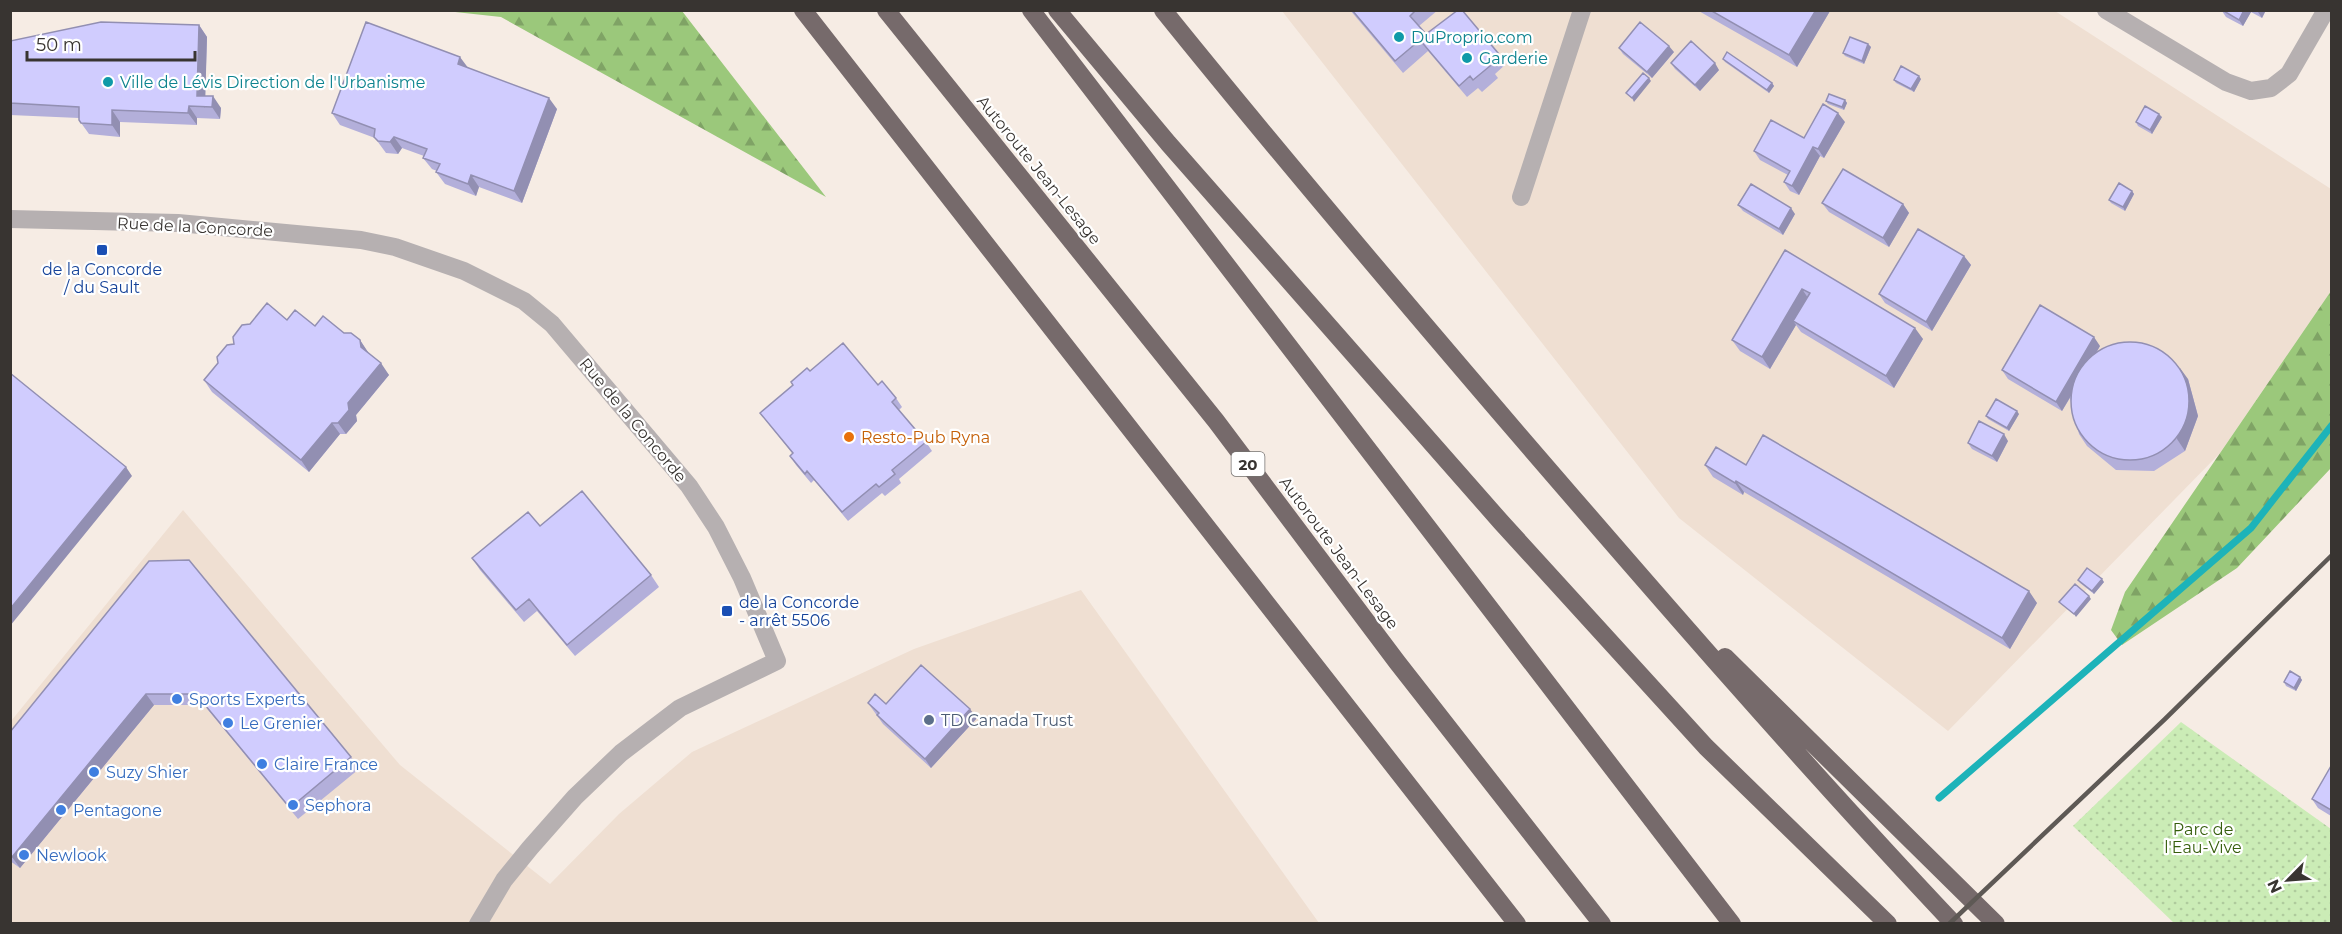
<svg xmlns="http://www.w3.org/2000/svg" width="2342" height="934" viewBox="0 0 2342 934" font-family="Montserrat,sans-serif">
<defs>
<pattern id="forest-firs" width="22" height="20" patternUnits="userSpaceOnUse" patternTransform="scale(1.5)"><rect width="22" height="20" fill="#9bc87b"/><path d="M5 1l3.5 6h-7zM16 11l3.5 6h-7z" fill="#7fa365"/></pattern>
<pattern id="park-dots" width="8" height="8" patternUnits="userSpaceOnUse" patternTransform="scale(1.5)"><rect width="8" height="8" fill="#cbecb6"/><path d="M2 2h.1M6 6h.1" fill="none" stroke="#afcb9d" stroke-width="1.8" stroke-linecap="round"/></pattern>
</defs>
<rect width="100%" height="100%" fill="#f6ece4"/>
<path fill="#efdfd2" d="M1282,11H2055L2331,189V291L2220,453L1948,731L1679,518Z
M183,510L400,765L550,884L619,814L692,752L914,649L1081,590L1319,923L11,924V721Z"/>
<path fill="url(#forest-firs)" d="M446,11H682L826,197L501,17Z
M2331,291V468L2237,568L2122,645L2111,630L2125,592Z"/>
<path fill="url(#park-dots)" d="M2181,722L2331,829V923H2174L2073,826Z"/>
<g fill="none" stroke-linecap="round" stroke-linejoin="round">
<path stroke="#1db3b9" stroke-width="7" d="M1939,798L2251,528L2332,425"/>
<path stroke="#b6b0b1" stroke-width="18" d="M2106,10L2226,82L2251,91L2271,88L2289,74L2326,10
M1521,197L1582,10
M10,219L178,223L361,240L395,247L464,271L524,301L552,324L689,486L716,527L742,578L777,661L680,708L621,753L575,797L530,848L504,880L478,924"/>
<path stroke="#766a6b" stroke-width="18" d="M803,10L1517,924
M886,10L1216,421L1397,662L1602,924
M1031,10L1732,924
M1057,10L1168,143L1501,522L1706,747L1888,924
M1163,10C1279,154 1398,294 1518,434C1661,600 1804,765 1954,924
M1725,657L1996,924"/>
<path stroke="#5e5955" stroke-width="4.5" d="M1949,924L2165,719L2332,555"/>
</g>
<path fill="#b3afda" d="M1350,10H1438L1419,26L1426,34L1498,53L1506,64L1495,74L1498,78L1482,92L1478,88L1467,97L1428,51L1403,73Z
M1697,10H1830V11L1797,67Z
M2266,10L2262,18L2251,12L2243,26L2226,17L2222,11Z
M199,25L207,37L205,96L221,108L220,119L197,118V125L120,122V137L89,134L79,120V118L10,115V41Z
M1868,44L1871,47L1864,64L1845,56L1843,53Z
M1619,48L1674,52L1652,78L1623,54Z
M1723,59L1772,83L1774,86L1769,93L1725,62Z
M1671,63L1719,70L1700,91L1675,69Z
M467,67L557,109L522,203L479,187L476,196L445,184L436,172L437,171L432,169L423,158L424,156L402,148L398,154L386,153L375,138L340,125L332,113Z
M1921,79L1914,92L1896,83L1894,80Z
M1845,100L1847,103L1844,110L1828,104L1826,101Z
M2162,117L2152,134L2138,126L2136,122Z
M1845,122L1824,158L1820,156L1799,195L1790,191L1784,182L1788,175L1760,160L1754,151L1804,138Z
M2132,191L2134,194L2125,211L2111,203L2109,200Z
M1822,203L1903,204L1909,213L1889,247L1829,212Z
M1738,205L1795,214L1783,235L1743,211Z
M1785,250L1923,339L1894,388L1801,332L1796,325L1770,369L1740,351L1732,340Z
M1964,256L1971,265L1932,331L1885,303L1879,294Z
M287,320L344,333L360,340L368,353L389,375L356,415L357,421L346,434H340L309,472L212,392L204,380L250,324Z
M2100,346L2095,355L2188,379L2198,416L2185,451L2154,471L2116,470L2087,446L2079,434L2070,398L2062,411L2008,379L2002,370Z
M810,371L878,385L896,398L902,407L899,410L926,442L932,451L899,479L901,483L885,496L882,493L848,521L814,480L811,483L796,465L790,456L793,454L760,413Z
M2019,414L2009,431L1988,419L1986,416Z
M2008,441L1997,462L1972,449L1968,443Z
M1705,465H1746L2037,603L2010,649L1744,492L1743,495L1713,477Z
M540,526L651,575L659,587L575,656L537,611L524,622L480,570L472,558Z
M149,561L351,757L359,769L298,819L204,705H154L20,868L10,861V732Z
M2078,580L2104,582L2094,594L2080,583Z
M2300,677L2302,680L2296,691L2286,686L2284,682Z
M868,703L886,704L977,718L931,768L883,724Z
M2331,766V816L2318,808L2312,799Z"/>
<path fill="#928fb2" d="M1816,10H1830V11L1797,67L1789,55Z
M2244,10H2250L2251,12L2243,26L2239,20Z
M2259,10H2266L2262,18L2258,12Z
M199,25L207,37L205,108L197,96Z
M1868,44L1871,47L1864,64L1862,61Z
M1669,46L1674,52L1652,78L1647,72Z
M460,57L469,69L458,64Z
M1715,63L1719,70L1700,91L1695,85Z
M1919,76L1921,79L1914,92L1911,89Z
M1649,78L1651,81L1634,102L1632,98Z
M1772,83L1774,86L1769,93L1767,90Z
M213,96L221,108L220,119L212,107Z
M549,98L557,109L522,203L514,191Z
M1845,100L1847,103L1844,110L1842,107Z
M189,106L197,118V125L188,113Z
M112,110L120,122V137L112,125Z
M1838,113L1845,122L1824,158L1818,149Z
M2159,114L2162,117L2152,134L2150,130Z
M394,137L402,148L398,154L390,142Z
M1813,147L1820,156L1799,195L1792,186Z
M471,175L479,187L476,196L468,184Z
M2132,191L2134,194L2125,211L2123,207Z
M1903,204L1909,213L1889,247L1883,238Z
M1791,208L1795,214L1783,235L1779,229Z
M1964,256L1971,265L1932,331L1926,322Z
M1802,289L1810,301L1793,321L1796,325L1770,369L1762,357Z
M1915,328L1923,339L1894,388L1886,376Z
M2094,337L2100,346L2062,411L2056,402Z
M360,340L368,352L369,359L361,347Z
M381,363L389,375L356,415L357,421L346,434L338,423L348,403Z
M2180,368L2188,379L2198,416L2185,451L2177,439Z
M2017,411L2019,414L2009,431L2007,428Z
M332,423L340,434L309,472L301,460Z
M2004,434L2008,441L1997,462L1992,456Z
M126,467L132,476L10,626V609Z
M1736,481L1744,492L1743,495L1735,483Z
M2102,579L2104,582L2094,594L2092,591Z
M2029,591L2037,603L2010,649L2002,638Z
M2089,596L2091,599L2076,617L2074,614Z
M2300,677L2302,680L2296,691L2294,688Z
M146,694L154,705L20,868L12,857Z
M970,709L977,718L931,768L925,759Z"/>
<path fill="#d0ccfe" stroke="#928fb2" stroke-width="1.5" d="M1352,10H1416L1410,16L1426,34L1458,10H1462L1498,53L1487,62L1490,66L1473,80L1470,76L1459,86L1420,40L1395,61Z
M1710,10H1816L1789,55Z
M2222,10H2244L2239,20Z
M101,22L199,25L197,96H213L212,107L189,106L188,113L112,110V125L81,123L79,120V107L10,103V41Z
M366,22L460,57L458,64L549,98L514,191L471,175L468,184L436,172L440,164L423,158L427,149L394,137L390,142L378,141L374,137L375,129L332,113Z
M1640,22L1669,46L1647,72L1619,48Z
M1850,37L1868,44L1862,61L1843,53Z
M1691,41L1715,63L1695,85L1671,63Z
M1727,52L1772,83L1767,90L1723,59Z
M1901,66L1919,76L1911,89L1894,80Z
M1643,73L1649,78L1632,98L1626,93Z
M1829,94L1845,100L1842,107L1826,101Z
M1823,104L1838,113L1818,149L1813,147L1792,186L1784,182L1790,171L1754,151L1771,120L1804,138Z
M2145,106L2159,114L2150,130L2136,122Z
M1843,169L1903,204L1883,238L1822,203Z
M2119,183L2132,191L2123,207L2109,200Z
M1751,184L1791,208L1779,229L1738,205Z
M1918,229L1964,256L1926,322L1879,294Z
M1785,250L1915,328L1886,376L1793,321L1810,293L1802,289L1762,357L1732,340Z
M267,303L287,320L295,310L315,326L323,316L344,333H351L360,340L361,347L381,363L348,403L349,410L338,423H332L301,460L204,380L218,363L217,357L227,345L234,344L233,337L242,325L250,324Z
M2040,305L2094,337L2056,402L2002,370Z
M2071 401a59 59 0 1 1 118 0a59 59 0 1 1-118 0Z
M843,343L878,385L882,381L896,398L892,402L926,442L892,470L895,474L879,487L876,484L842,512L807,471L805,474L790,456L793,453L760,413L793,385L791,382L807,368L810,371Z
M10,373L126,467L10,609Z
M1996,399L2017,411L2007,428L1986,416Z
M1979,421L2004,434L1992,456L1968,443Z
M1763,435L2029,591L2002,638L1736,481L1735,483L1705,465L1716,447L1746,465Z
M582,491L651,575L567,645L529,599L516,610L472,558L528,512L540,526Z
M189,560L351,757L290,808L196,694H146L12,857L10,856V732L149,561Z
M2087,568L2102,579L2092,591L2078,580Z
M2075,584L2089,596L2074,614L2059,602Z
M921,665L970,709L925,759L877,715L879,713L868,703L875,694L886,704Z
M2290,671L2300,677L2294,688L2284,682Z
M2331,766V810L2312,799Z"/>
<g fill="#0f9aa8" stroke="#fff" stroke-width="2">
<circle cx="1399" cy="37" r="6"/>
<circle cx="1467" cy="58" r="6"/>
<circle cx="108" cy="82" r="6"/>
</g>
<g fill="#1a4fb4" stroke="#fff" stroke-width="2">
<rect x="96" y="244" width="12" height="12" rx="3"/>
<rect x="721" y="605" width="12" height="12" rx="3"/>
</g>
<circle fill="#e8710a" stroke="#fff" stroke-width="2" cx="849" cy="437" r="6"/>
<g fill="#3f7fe0" stroke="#fff" stroke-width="2">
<circle cx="177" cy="699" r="6"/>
<circle cx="228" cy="723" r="6"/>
<circle cx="262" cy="764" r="6"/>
<circle cx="94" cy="772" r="6"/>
<circle cx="293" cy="805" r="6"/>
<circle cx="61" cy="810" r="6"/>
<circle cx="24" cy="855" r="6"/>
</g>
<circle fill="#5c6f8a" stroke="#fff" stroke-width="2" cx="929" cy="720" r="6"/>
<g text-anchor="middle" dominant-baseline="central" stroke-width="4.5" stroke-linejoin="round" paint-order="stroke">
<rect fill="#fff" stroke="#74716f" stroke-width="1.5" x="1231.5" y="452" width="33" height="24" rx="4.5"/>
<g font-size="15" font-weight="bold" fill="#383431">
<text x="1248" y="464">20</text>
</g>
<g font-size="16" fill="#0d838f" stroke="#fff" text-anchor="start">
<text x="1411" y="37">DuProprio.com</text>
<text x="1479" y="58">Garderie</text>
<text x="120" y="82">Ville de Lévis Direction de l'Urbanisme</text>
</g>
<g font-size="16" fill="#383431" stroke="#fff">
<text transform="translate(1039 170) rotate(51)">Autoroute Jean-Lesage</text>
<text transform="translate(195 227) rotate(3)">Rue de la Concorde</text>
<text transform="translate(633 420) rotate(50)">Rue de la Concorde</text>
<text transform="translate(1339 553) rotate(53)">Autoroute Jean-Lesage</text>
</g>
<g font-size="16" fill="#164399" stroke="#fff">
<text x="102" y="269">de la Concorde<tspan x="102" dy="18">/ du Sault</tspan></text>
<text x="739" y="602" text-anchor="start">de la Concorde<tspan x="739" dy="18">- arrêt 5506</tspan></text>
</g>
<g font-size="16" fill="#c56008" stroke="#fff" text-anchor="start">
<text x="861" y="437">Resto-Pub Ryna</text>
</g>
<g font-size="16" fill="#366cbe" stroke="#fff" text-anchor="start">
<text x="189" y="699">Sports Experts</text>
<text x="240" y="723">Le Grenier</text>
<text x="274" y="764">Claire France</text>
<text x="106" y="772">Suzy Shier</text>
<text x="305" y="805">Sephora</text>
<text x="73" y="810">Pentagone</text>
<text x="36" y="855">Newlook</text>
</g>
<g font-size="16" fill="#4e5e75" stroke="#fff" text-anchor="start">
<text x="941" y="720">TD Canada Trust</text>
</g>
<g font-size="16" fill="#365e0c" stroke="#fff">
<text x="2203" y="829">Parc de<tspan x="2203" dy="18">l'Eau-Vive</tspan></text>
</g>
</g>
<rect width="2342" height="934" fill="none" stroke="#383431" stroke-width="24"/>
<g transform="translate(2288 880) rotate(245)" stroke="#ffffff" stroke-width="4.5" paint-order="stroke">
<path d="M0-4.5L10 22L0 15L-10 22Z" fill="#383431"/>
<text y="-9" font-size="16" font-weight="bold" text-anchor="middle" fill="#383431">N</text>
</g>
<path d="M27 51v9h168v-9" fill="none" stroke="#383431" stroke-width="3"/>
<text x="36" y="51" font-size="18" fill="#383431" stroke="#ffffff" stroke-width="4.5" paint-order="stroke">50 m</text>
</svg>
